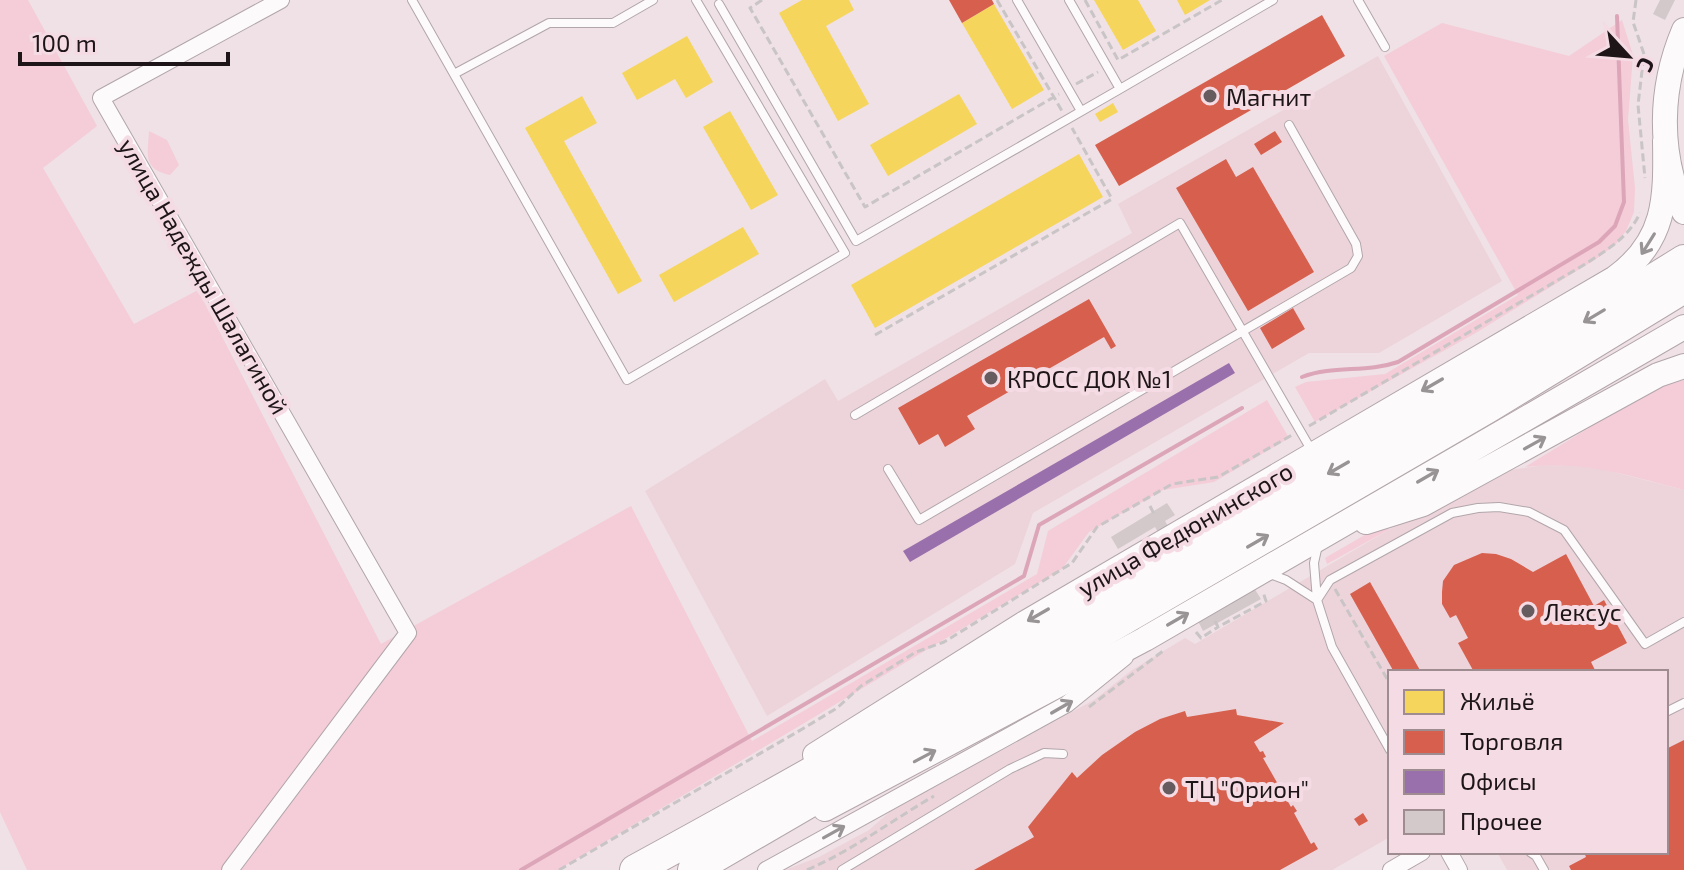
<svg xmlns="http://www.w3.org/2000/svg" width="1684" height="870" viewBox="0 0 1684 870" font-family="'Exo 2',sans-serif">
<rect width="100%" height="100%" fill="#efe1e5"/>
<path fill="#edd4db" d="M1378,56L1502,281L1379,353H1309L1033,513L1015,564L767,716L645,491L825,379L838,401L1132,233L1118,204Z
M1545,465L1594,467L1684,490V870H1507L1497,852H1666V672H1390V837L1332,870H785L819,857L869,830L892,810L1094,700L1132,670L1185,638L1195,644L1390,529L1510,470Z"/>
<path fill="#f4cdd9" d="M0,0H28L97,126L43,168L134,324L198,290L381,644L631,506L752,741L1037,574L1048,531L1267,400L1289,438L1214,482L1163,490L1089,532L1062,569L558,870H27L0,812Z
M1622,20L1633,55L1628,120L1635,188L1634,212L1626,231L1615,245L1596,259L1474,334L1315,422L1295,387L1306,382L1385,374L1518,295L1384,56L1442,23L1569,56Z
M149,131L167,140L179,165L170,175C142,169 148,154 149,131Z
M1684,380V490C1626,475 1587,461 1525,467L1654,388Z
M1375,529H1390L1327,564L1325,558Z"/>
<path fill="#f6d55c" d="M802,0H849L854,10L826,26L869,104L838,121L779,13Z
M1094,0H1138L1156,31L1123,50Z
M1177,0H1210L1185,15Z
M994,4L1044,90L1012,109L962,23Z
M687,36L713,82L686,98L675,79L637,100L622,73Z
M959,94L977,124L888,176L870,145Z
M582,96L597,123L564,141L642,281L618,294L525,128Z
M1113,103L1118,112L1100,122L1095,114Z
M730,111L778,195L751,210L703,127Z
M1079,154L1103,197L875,328L851,285Z
M743,227L759,254L674,302L659,275Z"/>
<path fill="#d6604d" d="M949,0H992L994,4L962,23Z
M1322,15L1345,56L1119,186L1095,145Z
M1275,131L1282,142L1261,155L1254,144Z
M1226,159L1236,177L1253,167L1314,272L1248,311L1176,188Z
M1089,299L1116,346L1111,349L1104,337L967,416L975,429L945,447L938,434L919,445L898,408Z
M1293,308L1305,329L1272,349L1260,328Z
M1482,553L1496,554L1511,559L1533,572L1566,554L1594,606L1604,600L1627,643L1591,662L1596,672H1474L1458,643L1468,638L1456,615L1450,618L1442,604V592L1443,581L1454,565Z
M1370,582L1421,672H1394L1350,594Z
M1236,709L1237,715L1284,723L1254,742L1260,752L1263,751L1266,757L1263,758L1291,807L1293,805L1297,811L1294,813L1311,844L1314,842L1318,849L1280,870H974L1034,837L1028,827L1072,772L1077,778L1102,755L1135,732L1160,719L1185,711L1187,717Z
M1684,740V870H1571L1569,866L1586,857L1584,852H1666V749Z
M1363,813L1368,821L1359,826L1354,819Z"/>
<path fill="#9970ab" d="M1229,363L1235,373L910,562L903,551Z"/>
<g fill="none" stroke-linecap="round" stroke-linejoin="round">
<path stroke="#dca6b8" stroke-width="4" d="M1302,377C1334,365 1366,373 1398,362L1599,242L1615,226L1624,202L1617,16
M521,870L1024,576L1039,525L1242,408"/>
</g>
<path fill="#d3c9cb" d="M1660,0H1675L1665,20L1653,14Z
M1167,503L1175,515L1165,521L1216,609L1254,588L1261,599L1203,631L1197,619L1206,614L1155,527L1118,549L1111,537Z"/>
<g fill="none" stroke-linecap="round" stroke-linejoin="round">
<defs>
<path id="lane" d="M412,0L627,380L845,253L696,0
M1017,0L1081,111
M1069,0L1120,89L1273,0
M1358,0L1385,47
M719,4L856,241L1120,89
M454,74L549,23H613L653,0
M855,415L1180,223L1313,453
M888,469L919,520L1351,268L1358,256L1356,244L1289,125
M1270,574L1286,580L1317,600L1314,563L1318,545
M1666,712L1684,703
M1390,750L1332,647L1317,600L1330,580L1452,513L1478,508L1499,507L1529,512L1564,530L1645,644L1684,622
M1530,852L1536,856L1544,870
M842,870L1010,769L1044,753L1063,754"/>
<path id="street" d="M1449,852L1459,870
M230,870L408,633L101,98L281,0
M766,870L1067,704L1125,657
M1391,870L1422,852"/>
<path id="secondary" d="M1684,30C1659,89 1658,153 1684,212
M1366,522L1423,504L1658,375L1684,366
M815,755L1025,623L1615,278C1666,241 1666,199 1665,141
M825,809L1145,639L1684,327"/>
<path id="highway" d="M635,870C828,765 1018,655 1207,544C1367,451 1527,358 1684,260
M693,870L1489,407L1684,288"/>
</defs>
<use href="#lane" stroke="#b1a6aa" stroke-width="10"/>
<use href="#street" stroke="#b1a6aa" stroke-width="18"/>
<use href="#secondary" stroke="#b1a6aa" stroke-width="26"/>
<use href="#highway" stroke="#b1a6aa" stroke-width="32"/>
<path stroke="#c9c4c5" stroke-width="3" stroke-dasharray="8 4" stroke-linecap="butt" d="M762,0L750,8L865,207L1059,94
M997,0L1062,111
M1085,0L1118,60L1222,0
M1636,0L1633,22L1644,54L1638,105L1645,178
M1076,84L1098,72
M875,335L1112,199L1072,128
M1309,426L1587,263C1608,249 1629,237 1640,213
M1150,506L1155,516
M1335,589L1390,684
M1215,621L1218,627L1266,601L1263,592
M1196,632L1201,638L1218,627
M1089,707L1163,651
M559,870L804,728L837,708L861,686L916,652L944,642L1072,563L1097,527L1172,484L1218,477L1292,435
M807,870C853,850 891,821 934,796"/>
<use href="#lane" stroke="#fdfafb" stroke-width="8"/>
<use href="#street" stroke="#fdfafb" stroke-width="16"/>
<use href="#secondary" stroke="#fdfafb" stroke-width="24"/>
<use href="#highway" stroke="#fdfafb" stroke-width="30"/>
</g>
<defs><path id="oneway-shaft" d="M-6 0H5M1.5-3L5.5 0L1.5 3" fill="none" stroke-width="1.6" stroke-linecap="round" stroke-linejoin="round" transform="scale(2)"/></defs>
<g stroke="#989394">
<use href="#oneway-shaft" transform="translate(1648 244) rotate(122)"/>
<use href="#oneway-shaft" transform="translate(1594 316) rotate(149)"/>
<use href="#oneway-shaft" transform="translate(1432 385) rotate(150)"/>
<use href="#oneway-shaft" transform="translate(1535 443) rotate(-29)"/>
<use href="#oneway-shaft" transform="translate(1338 468) rotate(150)"/>
<use href="#oneway-shaft" transform="translate(1428 476) rotate(-30)"/>
<use href="#oneway-shaft" transform="translate(1258 541) rotate(-30)"/>
<use href="#oneway-shaft" transform="translate(1038 615) rotate(150)"/>
<use href="#oneway-shaft" transform="translate(1178 619) rotate(-30)"/>
<use href="#oneway-shaft" transform="translate(1062 707) rotate(-30)"/>
<use href="#oneway-shaft" transform="translate(925 756) rotate(-28)"/>
<use href="#oneway-shaft" transform="translate(834 832) rotate(-29)"/>
</g>
<g fill="#665c5f" stroke="#f5dbe3" stroke-width="3">
<circle cx="1210" cy="96" r="8"/>
<circle cx="991" cy="378" r="8"/>
<circle cx="1528" cy="611" r="8"/>
<circle cx="1169" cy="788" r="8"/>
</g>
<g text-anchor="middle" dominant-baseline="central" stroke-width="8" stroke-linejoin="round" paint-order="stroke">
<g font-size="24" fill="#1d1517" stroke="#f5dbe3" text-anchor="start">
<text x="1226" y="96">Магнит</text>
<text x="1007" y="378">КРОСС ДОК №1</text>
<text x="1544" y="611">Лексус</text>
<text x="1185" y="788">ТЦ "Орион"</text>
</g>
<g font-size="24" fill="#1d1517" stroke="#f5dbe3">
<text transform="translate(204 276) rotate(60)">улица Надежды Шалагиной</text>
<text transform="translate(1185 529) rotate(-30)">улица Федюнинского</text>
</g>
</g>
<rect x="1388" y="670" width="280" height="184" fill="#f5dbe3" stroke="#9f8c91" stroke-width="2"/>
<rect x="1404" y="690" width="40" height="24" fill="#f6d55c" stroke="#9f8c91" stroke-width="2"/>
<text x="1460" y="710" font-size="24" fill="#1d1517">Жильё</text>
<rect x="1404" y="730" width="40" height="24" fill="#d6604d" stroke="#9f8c91" stroke-width="2"/>
<text x="1460" y="750" font-size="24" fill="#1d1517">Торговля</text>
<rect x="1404" y="770" width="40" height="24" fill="#9970ab" stroke="#9f8c91" stroke-width="2"/>
<text x="1460" y="790" font-size="24" fill="#1d1517">Офисы</text>
<rect x="1404" y="810" width="40" height="24" fill="#d3c9cb" stroke="#9f8c91" stroke-width="2"/>
<text x="1460" y="830" font-size="24" fill="#1d1517">Прочее</text>
<g transform="translate(1628 56) rotate(116)" stroke="#f5dbe3" stroke-width="6" paint-order="stroke">
<path d="M0-6L14 30L0 20L-14 30Z" fill="#1d1517"/>
<text y="-12" font-size="22" font-weight="bold" text-anchor="middle" fill="#1d1517">С</text>
</g>
<path d="M20 52v12h208v-12" fill="none" stroke="#1d1517" stroke-width="4"/>
<text x="32" y="52" font-size="24" fill="#1d1517" stroke="#f5dbe3" stroke-width="6" paint-order="stroke">100 m</text>
</svg>
